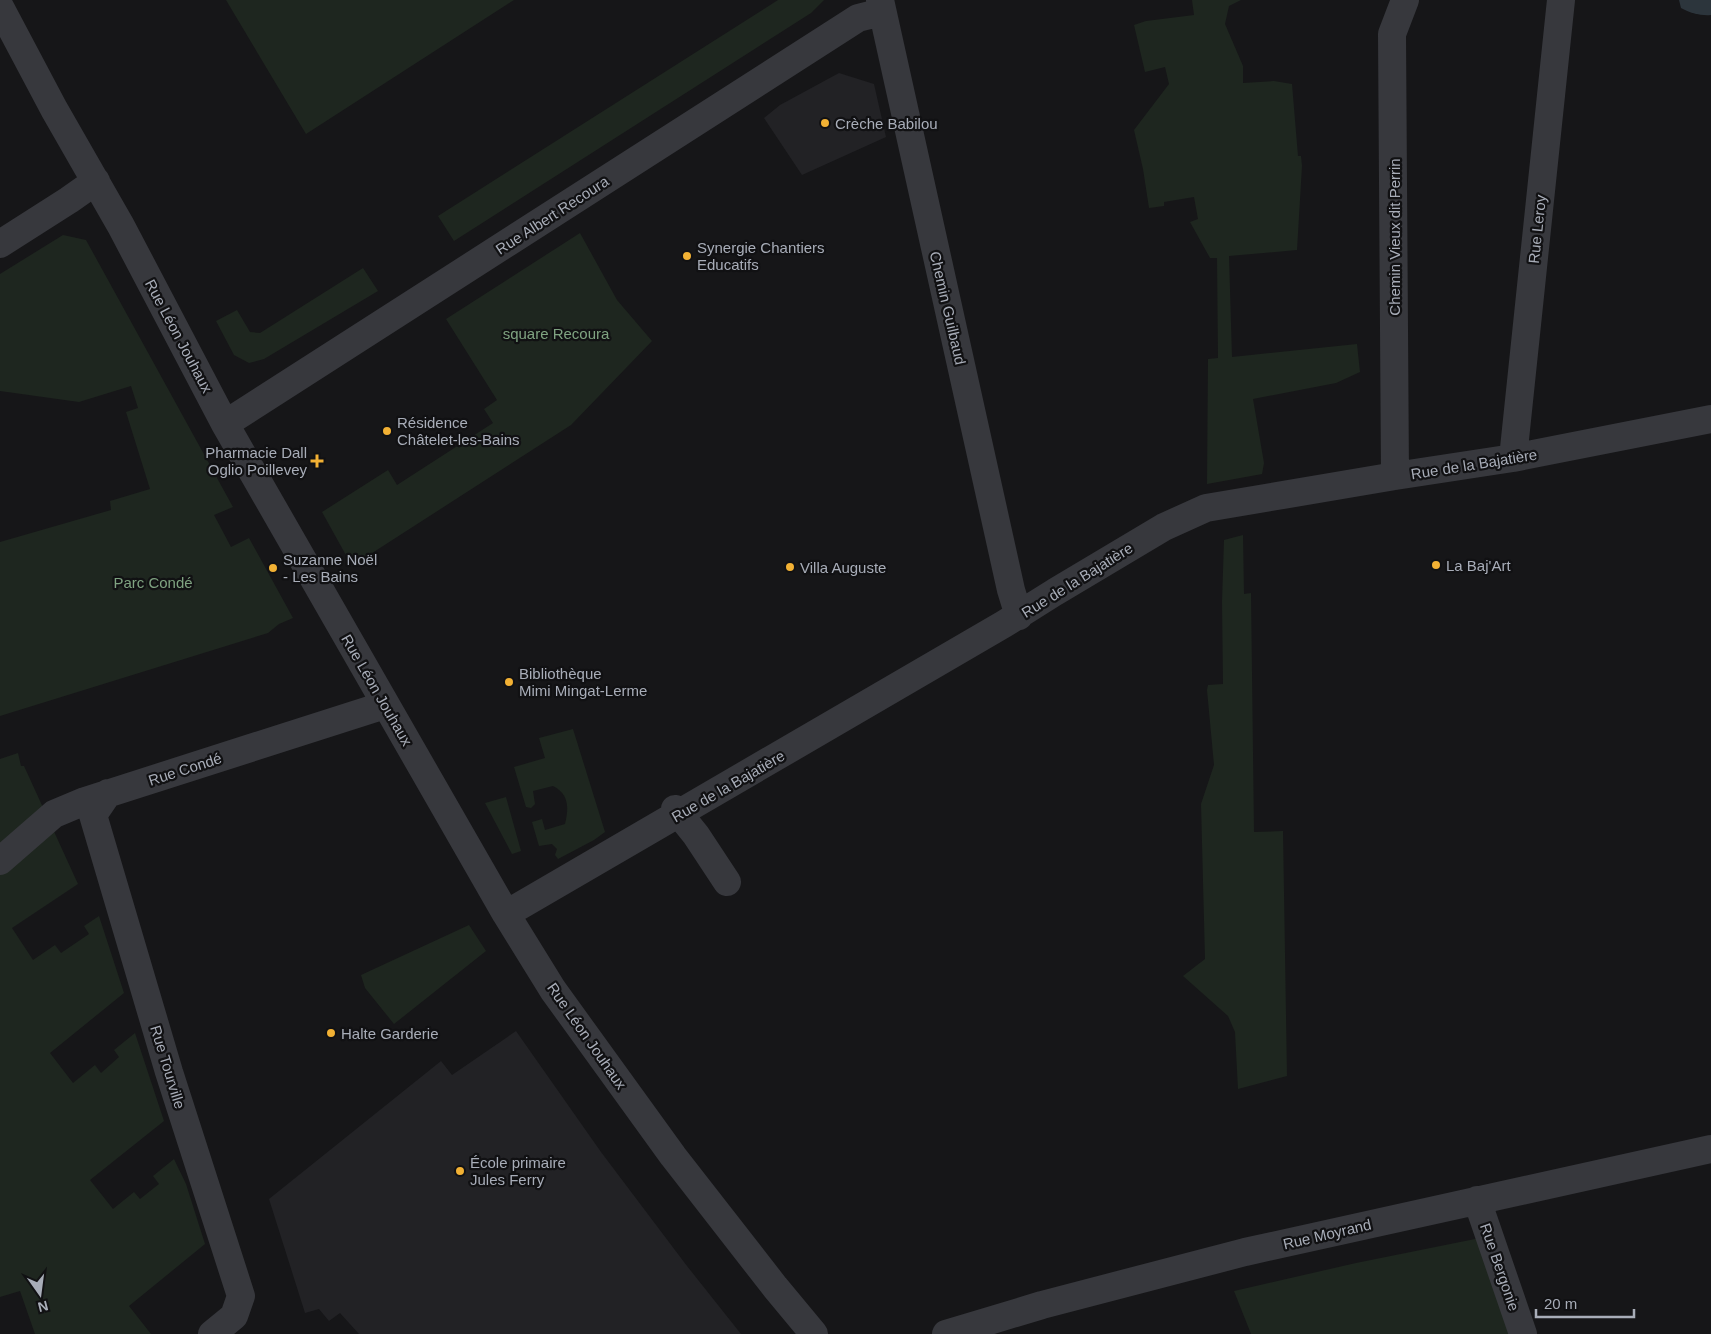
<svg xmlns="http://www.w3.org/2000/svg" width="1711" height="1334" font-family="Arial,sans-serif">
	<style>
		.built { fill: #222225 }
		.green { fill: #1e261f }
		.water { fill: #2c353c }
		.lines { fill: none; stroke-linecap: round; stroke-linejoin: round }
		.minor { stroke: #37383d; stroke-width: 28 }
		.poi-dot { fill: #f2b134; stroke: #111113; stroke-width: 2 }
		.labels { text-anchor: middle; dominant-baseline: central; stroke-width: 4.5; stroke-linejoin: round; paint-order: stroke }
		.poi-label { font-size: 15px; fill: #a8adb8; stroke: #111113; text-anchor: start }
		.street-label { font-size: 15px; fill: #a8adb8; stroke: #111113 }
		.park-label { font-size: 15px; fill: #7fa381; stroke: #111113 }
	</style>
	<rect width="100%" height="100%" fill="#161618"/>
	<!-- built -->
	<path class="built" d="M 839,73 L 874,84 L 886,137 L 802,175 L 764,118 L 780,105 Z
		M 516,1031 L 601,1152 L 687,1266 L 741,1334 L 359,1334 L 340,1313 L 329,1321 L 319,1309 L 305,1313 L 269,1199 L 441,1061 L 452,1075 Z"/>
	<!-- green -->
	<path class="green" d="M 226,0 L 514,0 L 306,134 Z
		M 778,0 L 824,0 L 811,13 L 454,241 L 438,216 Z
		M 1192,0 L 1241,0 L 1229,6 L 1225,24 L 1243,66 L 1243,83 L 1274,81 L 1292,84 L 1298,156 L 1301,156 L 1302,166 L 1297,250 L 1229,256 L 1232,357 L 1357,344 L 1360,372 L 1336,383 L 1253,399 L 1264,463 L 1262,474 L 1207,484 L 1208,359 L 1218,358 L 1217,258 L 1210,258 L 1190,222 L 1198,219 L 1194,197 L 1164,202 L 1164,206 L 1149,208 L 1143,169 L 1134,130 L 1169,84 L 1165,67 L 1145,72 L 1134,25 L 1146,21 L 1194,15 Z
		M 580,233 L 617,300 L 652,341 L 571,425 L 352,566 L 322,512 L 388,470 L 397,485 L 493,423 L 484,409 L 497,400 L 446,319 Z
		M 63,235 L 86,240 L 233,507 L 214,515 L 231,547 L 249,538 L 293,618 L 279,624 L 268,633 L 0,716 L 0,542 L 111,510 L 110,501 L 150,489 L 126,412 L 138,408 L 131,386 L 79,402 L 0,391 L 0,274 Z
		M 363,268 L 378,291 L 264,359 L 249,363 L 234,355 L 216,321 L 237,310 L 250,332 L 260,333 Z
		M 1243,535 L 1244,594 L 1251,593 L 1254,832 L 1283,831 L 1287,1076 L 1238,1089 L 1235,1032 L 1228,1016 L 1183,976 L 1205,959 L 1201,804 L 1214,765 L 1207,690 L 1208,685 L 1223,684 L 1222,602 L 1224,540 Z
		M 573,729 L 605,832 L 594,840 L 558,859 L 555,855 L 557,849 L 552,844 L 539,846 L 532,822 L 542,819 L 545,830 L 565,824 C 569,808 569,794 553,786 L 533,791 L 535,804 L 531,808 L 526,807 L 514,767 L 545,758 L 539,738 Z
		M 18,753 L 21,766 L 24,766 L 78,884 L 12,928 L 33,960 L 55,945 L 61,953 L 89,934 L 84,926 L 99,916 L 124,993 L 50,1053 L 73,1083 L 95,1065 L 101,1073 L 119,1057 L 114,1050 L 135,1033 L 164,1121 L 90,1180 L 113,1209 L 134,1192 L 140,1199 L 159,1184 L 153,1176 L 174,1159 L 186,1184 L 205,1244 L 129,1306 L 151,1334 L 35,1334 L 20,1291 L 0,1297 L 0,759 Z
		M 506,797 L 521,851 L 512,854 L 485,803 Z
		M 469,925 L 486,951 L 394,1024 L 365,988 L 361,975 Z
		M 1480,1238 L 1509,1334 L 1251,1334 L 1234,1291 L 1356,1263 Z"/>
	<!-- water -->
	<path class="water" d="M 1679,0 L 1711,0 L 1711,15 C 1701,16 1690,13 1681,8 Z"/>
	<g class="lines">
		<!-- minor -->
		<path class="minor" d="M 880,0 L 1011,590 L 1019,616
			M 0,7 L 54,109 L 121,226 L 225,424 L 506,914 L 553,990 L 673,1156 L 775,1287 L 814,1334
			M 0,244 L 69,200 L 96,181
			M 225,424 L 858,18 L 882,12
			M 1513,458 L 1561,0
			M 1395,476 L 1392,34 L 1405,0
			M 108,793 L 93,815 L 169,1072 L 241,1296 L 234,1316 L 212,1334
			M 675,809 L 696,835 L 727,882
			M 0,861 L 54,814 L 85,801 L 385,705
			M 506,914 L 1004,624 L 1055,592 L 1164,527 L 1206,508 L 1395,476 L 1513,458 L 1711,419
			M 1477,1200 L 1523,1334
			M 946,1334 L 1042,1305 L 1245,1252 L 1711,1149"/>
	</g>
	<!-- markers -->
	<g class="poi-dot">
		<circle cx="825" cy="123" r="5"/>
		<circle cx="687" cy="256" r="5"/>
		<circle cx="387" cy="431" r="5"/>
		<path d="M314.5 453.5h5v5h5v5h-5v5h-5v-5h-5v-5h5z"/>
		<circle cx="1436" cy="565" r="5"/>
		<circle cx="790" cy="567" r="5"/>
		<circle cx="273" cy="568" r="5"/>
		<circle cx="509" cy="682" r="5"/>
		<circle cx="331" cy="1033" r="5"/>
		<circle cx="460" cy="1171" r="5"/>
	</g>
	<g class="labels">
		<!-- poi labels -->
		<g class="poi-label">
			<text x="835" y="123">Crèche Babilou</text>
			<text x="697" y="247">Synergie Chantiers<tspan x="697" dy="17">Educatifs</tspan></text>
			<text x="397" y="422">Résidence<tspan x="397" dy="17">Châtelet-les-Bains</tspan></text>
			<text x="307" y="452" text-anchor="end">Pharmacie Dall<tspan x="307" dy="17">Oglio Poillevey</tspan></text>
			<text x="283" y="559">Suzanne Noël<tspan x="283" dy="17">- Les Bains</tspan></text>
			<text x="1446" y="565">La Baj'Art</text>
			<text x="800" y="567">Villa Auguste</text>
			<text x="519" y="673">Bibliothèque<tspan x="519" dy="17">Mimi Mingat-Lerme</tspan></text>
			<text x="341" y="1033">Halte Garderie</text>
			<text x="470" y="1162">École primaire<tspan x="470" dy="17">Jules Ferry</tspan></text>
		</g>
		<!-- street labels -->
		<g class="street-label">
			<text transform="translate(552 215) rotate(-33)">Rue Albert Recoura</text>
			<text transform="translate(1537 229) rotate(-84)">Rue Leroy</text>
			<text transform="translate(1394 237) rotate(-90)">Chemin Vieux dit Perrin</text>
			<text transform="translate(948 308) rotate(77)">Chemin Guilbaud</text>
			<text transform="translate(179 336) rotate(62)">Rue Léon Jouhaux</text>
			<text transform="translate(1474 464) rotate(-9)">Rue de la Bajatière</text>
			<text transform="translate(1077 580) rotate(-32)">Rue de la Bajatière</text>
			<text transform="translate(377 690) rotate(60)">Rue Léon Jouhaux</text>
			<text transform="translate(185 769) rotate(-18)">Rue Condé</text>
			<text transform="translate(728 786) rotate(-30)">Rue de la Bajatière</text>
			<text transform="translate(587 1036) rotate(55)">Rue Léon Jouhaux</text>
			<text transform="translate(168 1067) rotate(73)">Rue Tourville</text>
			<text transform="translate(1327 1234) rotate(-13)">Rue Moyrand</text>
			<text transform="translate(1500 1267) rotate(71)">Rue Bergonie</text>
		</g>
		<!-- park labels -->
		<g class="park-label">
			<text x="556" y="333">square Recoura</text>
			<text x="153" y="582">Parc Condé</text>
		</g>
	</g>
	<!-- north arrow -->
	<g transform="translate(40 1294) rotate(166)" stroke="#111113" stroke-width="4" paint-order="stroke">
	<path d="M0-4L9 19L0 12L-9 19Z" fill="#a8adb8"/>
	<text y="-8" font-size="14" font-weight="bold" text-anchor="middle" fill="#a8adb8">N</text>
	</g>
	<!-- scale -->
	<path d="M1536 1309v8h98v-8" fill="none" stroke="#a8adb8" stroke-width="2.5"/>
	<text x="1544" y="1309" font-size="15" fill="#a8adb8" stroke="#111113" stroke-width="4" paint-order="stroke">20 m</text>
</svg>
